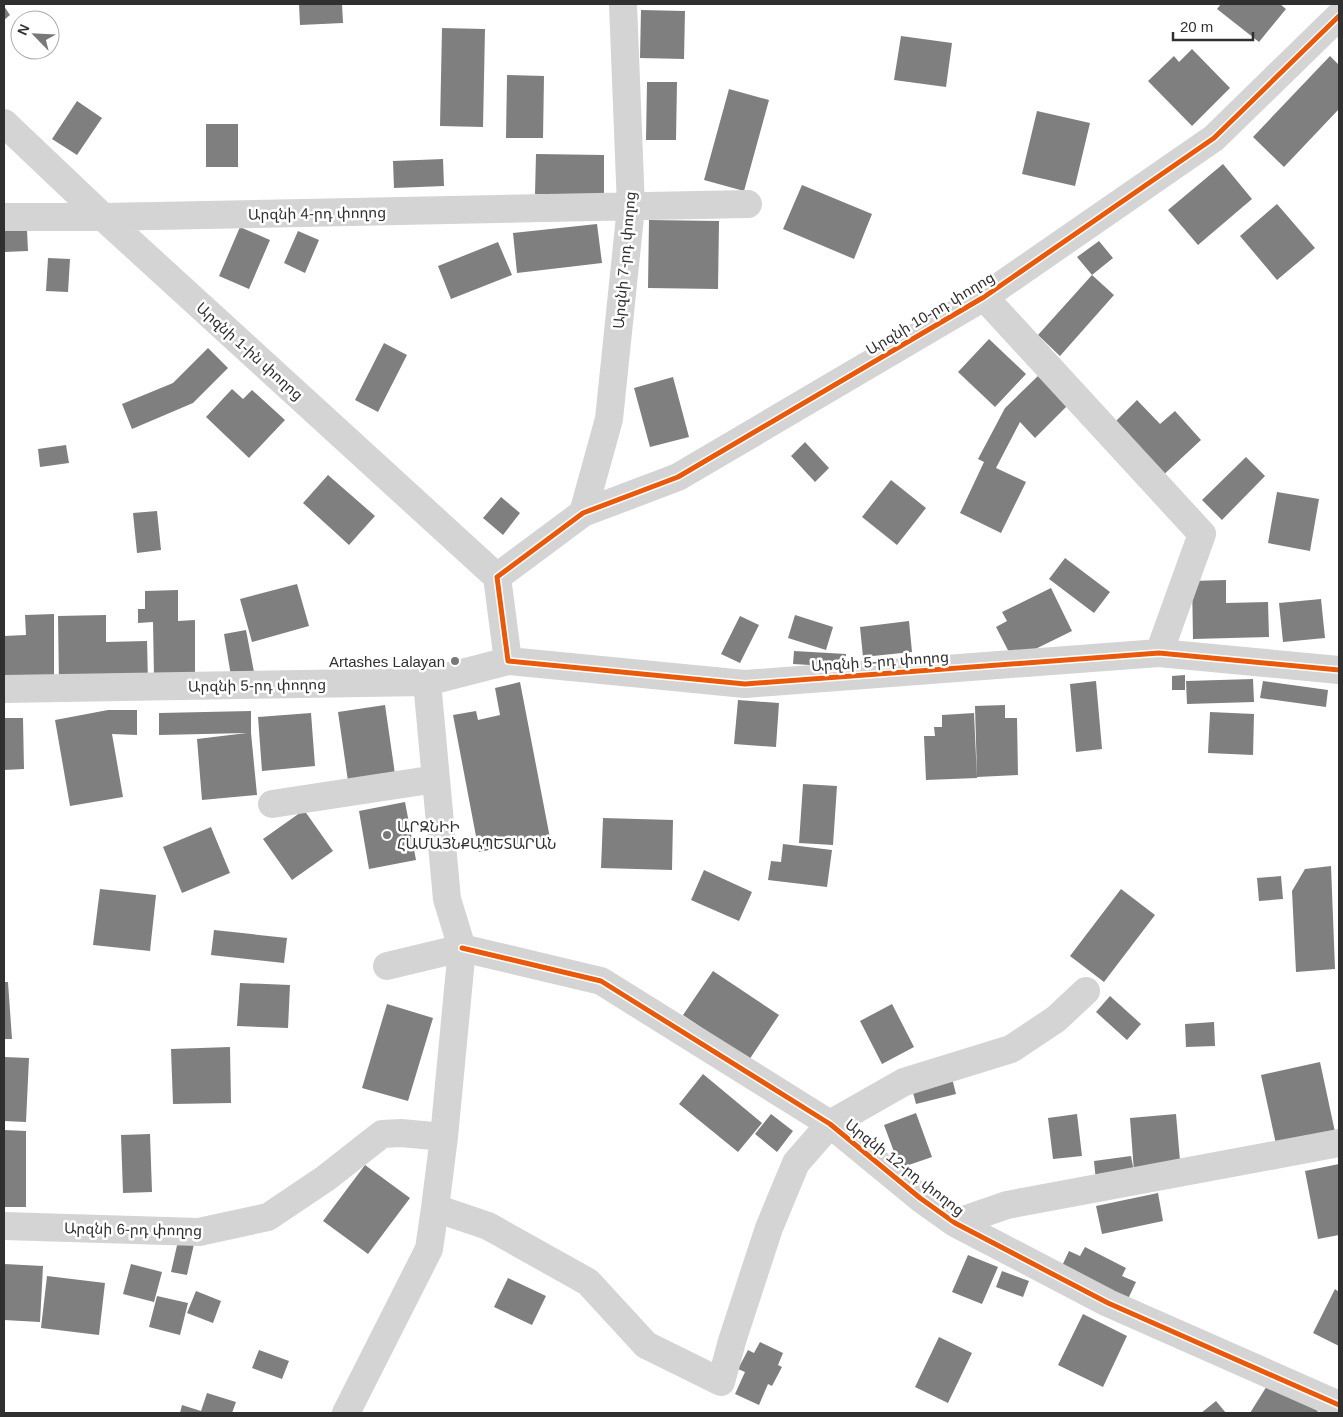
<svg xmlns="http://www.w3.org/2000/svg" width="1343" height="1417" font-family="Helvetica,'Noto Sans Armenian',sans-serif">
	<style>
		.building { fill: #7f7f7f }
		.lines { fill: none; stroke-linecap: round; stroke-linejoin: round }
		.minor { stroke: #d4d4d4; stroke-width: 28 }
		.cycleway-casing { stroke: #fff; stroke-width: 8 }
		.cycleway { stroke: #e8590c; stroke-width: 5 }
		.poi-dot { fill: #787878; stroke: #fff; stroke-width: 2 }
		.labels { text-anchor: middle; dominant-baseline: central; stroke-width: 5; stroke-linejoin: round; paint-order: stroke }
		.street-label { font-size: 15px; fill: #303030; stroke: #fff }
		.poi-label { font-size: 15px; fill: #303030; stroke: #fff; text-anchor: end }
	</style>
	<rect width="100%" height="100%" fill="#fff"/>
	<!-- building -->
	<path class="building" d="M 299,4 L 342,4 L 343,23 L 300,25 Z
		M 1221,4 L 1280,4 L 1286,9 L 1259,42 L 1217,9 Z
		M 4,6 L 10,15 L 4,20 Z
		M 641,10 L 685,11 L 684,59 L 640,58 Z
		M 442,28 L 485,29 L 483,127 L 440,126 Z
		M 901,36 L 952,43 L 946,87 L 894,80 Z
		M 1192,49 L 1230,88 L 1192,126 L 1148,81 L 1174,56 L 1179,62 Z
		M 1330,56 L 1339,65 L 1339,109 L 1284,167 L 1253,137 Z
		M 507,75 L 544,76 L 543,138 L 506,138 Z
		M 647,82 L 677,82 L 676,140 L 646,140 Z
		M 729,89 L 769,100 L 744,191 L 704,180 Z
		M 77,101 L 102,118 L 77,155 L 52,139 Z
		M 1037,111 L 1090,123 L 1075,186 L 1022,174 Z
		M 206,124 L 238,124 L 238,167 L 206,167 Z
		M 536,154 L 604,155 L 604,195 L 535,194 Z
		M 443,159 L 444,186 L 394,188 L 393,161 Z
		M 1223,164 L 1252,199 L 1198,245 L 1168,210 Z
		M 802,185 L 872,214 L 854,259 L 783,229 Z
		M 1277,204 L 1315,248 L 1277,280 L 1240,236 Z
		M 649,220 L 719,221 L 718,289 L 648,288 Z
		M 597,224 L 602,263 L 517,273 L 513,233 Z
		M 240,227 L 270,240 L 249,289 L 219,276 Z
		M 4,230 L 27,230 L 28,251 L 4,252 Z
		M 298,231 L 319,240 L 305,273 L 284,263 Z
		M 1099,241 L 1113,258 L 1092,275 L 1077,257 Z
		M 498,242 L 512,275 L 451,299 L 438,266 Z
		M 48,258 L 70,259 L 68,292 L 46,291 Z
		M 1092,275 L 1114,295 L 1060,356 L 1038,335 Z
		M 989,339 L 1026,374 L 995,407 L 958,372 Z
		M 384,343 L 407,355 L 378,412 L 355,400 Z
		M 208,348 L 228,368 L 193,403 L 132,429 L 122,404 L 173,383 Z
		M 1038,376 L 1067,406 L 1035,438 L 1020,422 L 996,468 L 1026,482 L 1001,533 L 960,513 L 984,462 L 978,459 L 1005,408 Z
		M 673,377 L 689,437 L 650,447 L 634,388 Z
		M 232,389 L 243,399 L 252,390 L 285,420 L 249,458 L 206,417 Z
		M 1137,400 L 1160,424 L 1175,411 L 1201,440 L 1159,479 L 1109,428 Z
		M 805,442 L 829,468 L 815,482 L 791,456 Z
		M 66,445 L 69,463 L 40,467 L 38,449 Z
		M 1246,457 L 1265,476 L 1222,520 L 1202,500 Z
		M 328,475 L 375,516 L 349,545 L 303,503 Z
		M 891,480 L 926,508 L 897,545 L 862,517 Z
		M 1277,492 L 1319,499 L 1310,551 L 1268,543 Z
		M 501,497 L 520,513 L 503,535 L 483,518 Z
		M 157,511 L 161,550 L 137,553 L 133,513 Z
		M 1065,558 L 1110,592 L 1094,613 L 1049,579 Z
		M 1226,580 L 1226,603 L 1268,602 L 1269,637 L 1193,639 L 1192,581 Z
		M 297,584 L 309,626 L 252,642 L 240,599 Z
		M 1051,588 L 1072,631 L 1013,660 L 996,627 L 1007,621 L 1002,612 Z
		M 178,590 L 178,621 L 195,620 L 195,675 L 154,676 L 153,622 L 138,623 L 138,609 L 145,609 L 145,591 Z
		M 1321,599 L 1325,638 L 1283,642 L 1279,603 Z
		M 54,614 L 54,677 L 4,678 L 4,636 L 26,635 L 25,615 Z
		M 106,615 L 106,642 L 147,641 L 148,682 L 59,684 L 58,616 Z
		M 795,615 L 833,627 L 826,650 L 788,638 Z
		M 740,616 L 759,625 L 740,663 L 721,654 Z
		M 909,621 L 912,652 L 863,657 L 860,627 Z
		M 246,630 L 254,672 L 231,676 L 224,634 Z
		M 794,651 L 846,654 L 845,667 L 793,664 Z
		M 1185,675 L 1185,690 L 1172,690 L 1172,676 Z
		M 1253,679 L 1254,702 L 1187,704 L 1186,681 Z
		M 1096,681 L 1102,749 L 1076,752 L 1070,684 Z
		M 1263,681 L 1328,690 L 1326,707 L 1260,698 Z
		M 520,682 L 550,838 L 479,852 L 453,715 L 476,711 L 478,720 L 500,715 L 495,688 Z
		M 738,700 L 779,703 L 776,747 L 734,744 Z
		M 385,705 L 395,774 L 348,781 L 338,712 Z
		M 1005,705 L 1005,718 L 1017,718 L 1018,775 L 977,777 L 975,706 Z
		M 108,710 L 137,710 L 137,735 L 112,734 L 123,797 L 70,806 L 55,720 Z
		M 251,711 L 251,733 L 257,795 L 202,800 L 197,739 L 247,733 L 159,735 L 159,713 Z
		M 1210,712 L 1254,714 L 1253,755 L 1208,753 Z
		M 311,713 L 315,766 L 262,771 L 258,717 Z
		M 974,713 L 977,778 L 926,780 L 924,736 L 935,736 L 934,727 L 942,727 L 942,715 Z
		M 4,718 L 23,718 L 24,769 L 4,770 Z
		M 803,784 L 837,786 L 833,845 L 799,843 Z
		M 405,802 L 416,860 L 369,869 L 359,811 Z
		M 304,810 L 333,851 L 292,880 L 263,839 Z
		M 603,818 L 673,820 L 672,870 L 601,868 Z
		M 211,827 L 230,873 L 182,893 L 163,847 Z
		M 783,844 L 832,850 L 827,887 L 768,880 L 771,861 L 781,862 Z
		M 1331,866 L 1335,969 L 1296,972 L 1292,891 L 1305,869 Z
		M 704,870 L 752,892 L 739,921 L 691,900 Z
		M 1281,876 L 1283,899 L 1259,901 L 1257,878 Z
		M 100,889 L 156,895 L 150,951 L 93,945 Z
		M 1121,889 L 1155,915 L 1104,982 L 1070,956 Z
		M 214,930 L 287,938 L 284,963 L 211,955 Z
		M 713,971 L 779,1015 L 749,1060 L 683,1015 Z
		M 4,982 L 8,982 L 12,1039 L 4,1039 Z
		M 240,983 L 290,985 L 288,1028 L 237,1026 Z
		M 1110,996 L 1141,1024 L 1127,1040 L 1096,1012 Z
		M 387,1004 L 433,1018 L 408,1101 L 362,1088 Z
		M 892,1004 L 914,1047 L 882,1064 L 860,1021 Z
		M 1214,1022 L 1215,1046 L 1186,1047 L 1185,1024 Z
		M 230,1047 L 231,1103 L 173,1104 L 171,1049 Z
		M 4,1057 L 29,1058 L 26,1122 L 4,1121 Z
		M 1320,1062 L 1335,1132 L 1276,1144 L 1261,1075 Z
		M 703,1074 L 762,1123 L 738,1152 L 679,1104 Z
		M 951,1074 L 956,1094 L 916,1104 L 911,1085 Z
		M 916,1113 L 932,1157 L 900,1168 L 884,1125 Z
		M 771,1114 L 793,1131 L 777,1152 L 755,1134 Z
		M 1077,1114 L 1082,1156 L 1053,1159 L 1048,1118 Z
		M 1176,1114 L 1181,1172 L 1096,1181 L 1094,1161 L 1131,1156 L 1134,1172 L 1130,1118 Z
		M 4,1130 L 26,1131 L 26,1207 L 4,1207 Z
		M 150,1134 L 152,1192 L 123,1193 L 121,1135 Z
		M 1339,1164 L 1339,1235 L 1318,1239 L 1305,1171 Z
		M 365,1165 L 410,1198 L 368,1254 L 323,1221 Z
		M 1158,1193 L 1163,1221 L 1102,1234 L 1096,1206 Z
		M 178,1241 L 194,1244 L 187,1275 L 171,1272 Z
		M 1085,1247 L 1126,1268 L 1122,1276 L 1136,1282 L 1128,1299 L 1061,1268 L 1069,1251 L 1080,1256 Z
		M 968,1255 L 998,1267 L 982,1304 L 952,1292 Z
		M 4,1264 L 43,1266 L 40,1322 L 4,1320 Z
		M 131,1264 L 162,1272 L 154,1302 L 123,1294 Z
		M 1002,1271 L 1029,1281 L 1023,1297 L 996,1287 Z
		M 47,1276 L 105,1283 L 99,1335 L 41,1328 Z
		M 508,1278 L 546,1296 L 532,1325 L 494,1307 Z
		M 1335,1289 L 1339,1292 L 1339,1346 L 1313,1333 Z
		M 196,1291 L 221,1301 L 213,1323 L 187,1313 Z
		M 157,1296 L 188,1303 L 180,1335 L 149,1327 Z
		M 1083,1314 L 1127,1336 L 1103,1387 L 1058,1365 Z
		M 939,1337 L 972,1353 L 948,1403 L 915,1387 Z
		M 760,1342 L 783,1353 L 778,1365 L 782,1367 L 772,1386 L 768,1384 L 759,1405 L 735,1394 L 745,1372 L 738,1369 L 748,1350 L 754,1353 Z
		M 259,1350 L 289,1361 L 282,1379 L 252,1368 Z
		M 1270,1381 L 1318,1411 L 1317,1413 L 1250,1413 Z
		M 207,1393 L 236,1402 L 232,1413 L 180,1413 L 182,1405 L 201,1411 Z
		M 1216,1401 L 1226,1413 L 1201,1413 Z"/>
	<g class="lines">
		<!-- minor -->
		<path class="minor" d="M 4,123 L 103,217 L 497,577
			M 4,217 L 103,217 L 748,204
			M 984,297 L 1202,534 L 1159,653
			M 583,513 L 609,419 L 631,207 L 623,4
			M 497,577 L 583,513 L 678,477 L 984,297 L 1214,138 L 1339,16
			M 497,577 L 508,661 L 745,684 L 1159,653 L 1339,670
			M 4,689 L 427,682 L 508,661
			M 272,804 L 436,779
			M 387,966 L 462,948 L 601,981 L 830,1124 L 920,1198 L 955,1223 L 1108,1303 L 1339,1405
			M 435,1208 L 488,1226 L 588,1282 L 646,1345 L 721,1382 L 732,1341 L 769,1228 L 796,1163 L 830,1124 L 904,1082 L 1011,1049 L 1056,1019 L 1086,991
			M 955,1223 L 1007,1205 L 1339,1143
			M 4,1226 L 199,1232 L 268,1217 L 326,1178 L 382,1134 L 401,1133 L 444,1137
			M 346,1413 L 429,1249 L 435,1208 L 444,1137 L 462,948 L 447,899 L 427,682"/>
		<!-- cycleway casing -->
		<g class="cycleway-casing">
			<path id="cycleway" d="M 1339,16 L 1214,138 L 984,297 L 678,477 L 583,513 L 497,577 L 508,661 L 745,684 L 1159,653 L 1339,670
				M 462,948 L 601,981 L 830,1124 L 920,1198 L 955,1223 L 1108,1303 L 1339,1405"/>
		</g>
		<!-- cycleway -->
		<use href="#cycleway" class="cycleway"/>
	</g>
	<!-- markers -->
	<g class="poi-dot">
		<circle cx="455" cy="661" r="5"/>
		<circle cx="387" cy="835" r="5"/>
	</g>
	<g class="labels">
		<!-- street labels -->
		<g class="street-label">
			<text transform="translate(317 213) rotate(-1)">Արզնի 4-րդ փողոց</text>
			<text transform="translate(624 260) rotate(-85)">Արզնի 7-րդ փողոց</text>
			<text transform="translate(930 313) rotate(-31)">Արզնի 10-րդ փողոց</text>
			<text transform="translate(250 351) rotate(42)">Արզնի 1-ին փողոց</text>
			<text transform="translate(880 661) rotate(-4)">Արզնի 5-րդ փողոց</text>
			<text transform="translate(257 685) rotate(-1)">Արզնի 5-րդ փողոց</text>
			<text transform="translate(905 1167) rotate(38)">Արզնի 12-րդ փողոց</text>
			<text transform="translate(133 1229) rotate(1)">Արզնի 6-րդ փողոց</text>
		</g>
		<!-- poi labels -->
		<g class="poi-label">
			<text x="445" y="661">Artashes Lalayan</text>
			<text x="397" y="826" text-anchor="start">ԱՐԶՆԻԻ<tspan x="397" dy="17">ՀԱՄԱՅՆՔԱՊԵՏԱՐԱՆ</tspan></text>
		</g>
	</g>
	<!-- border -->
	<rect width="1343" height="1417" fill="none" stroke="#303030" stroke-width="10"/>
	<!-- north arrow -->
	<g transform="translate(35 35) rotate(294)"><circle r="24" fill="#ffffff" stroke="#acacac"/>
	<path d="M0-4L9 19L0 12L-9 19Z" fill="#787878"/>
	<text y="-8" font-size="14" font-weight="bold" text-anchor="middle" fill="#303030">N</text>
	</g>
	<!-- scale -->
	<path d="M1173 32v8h80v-8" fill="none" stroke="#303030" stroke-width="2.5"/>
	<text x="1180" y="32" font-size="15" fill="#303030" stroke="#ffffff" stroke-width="4" paint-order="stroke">20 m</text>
</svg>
